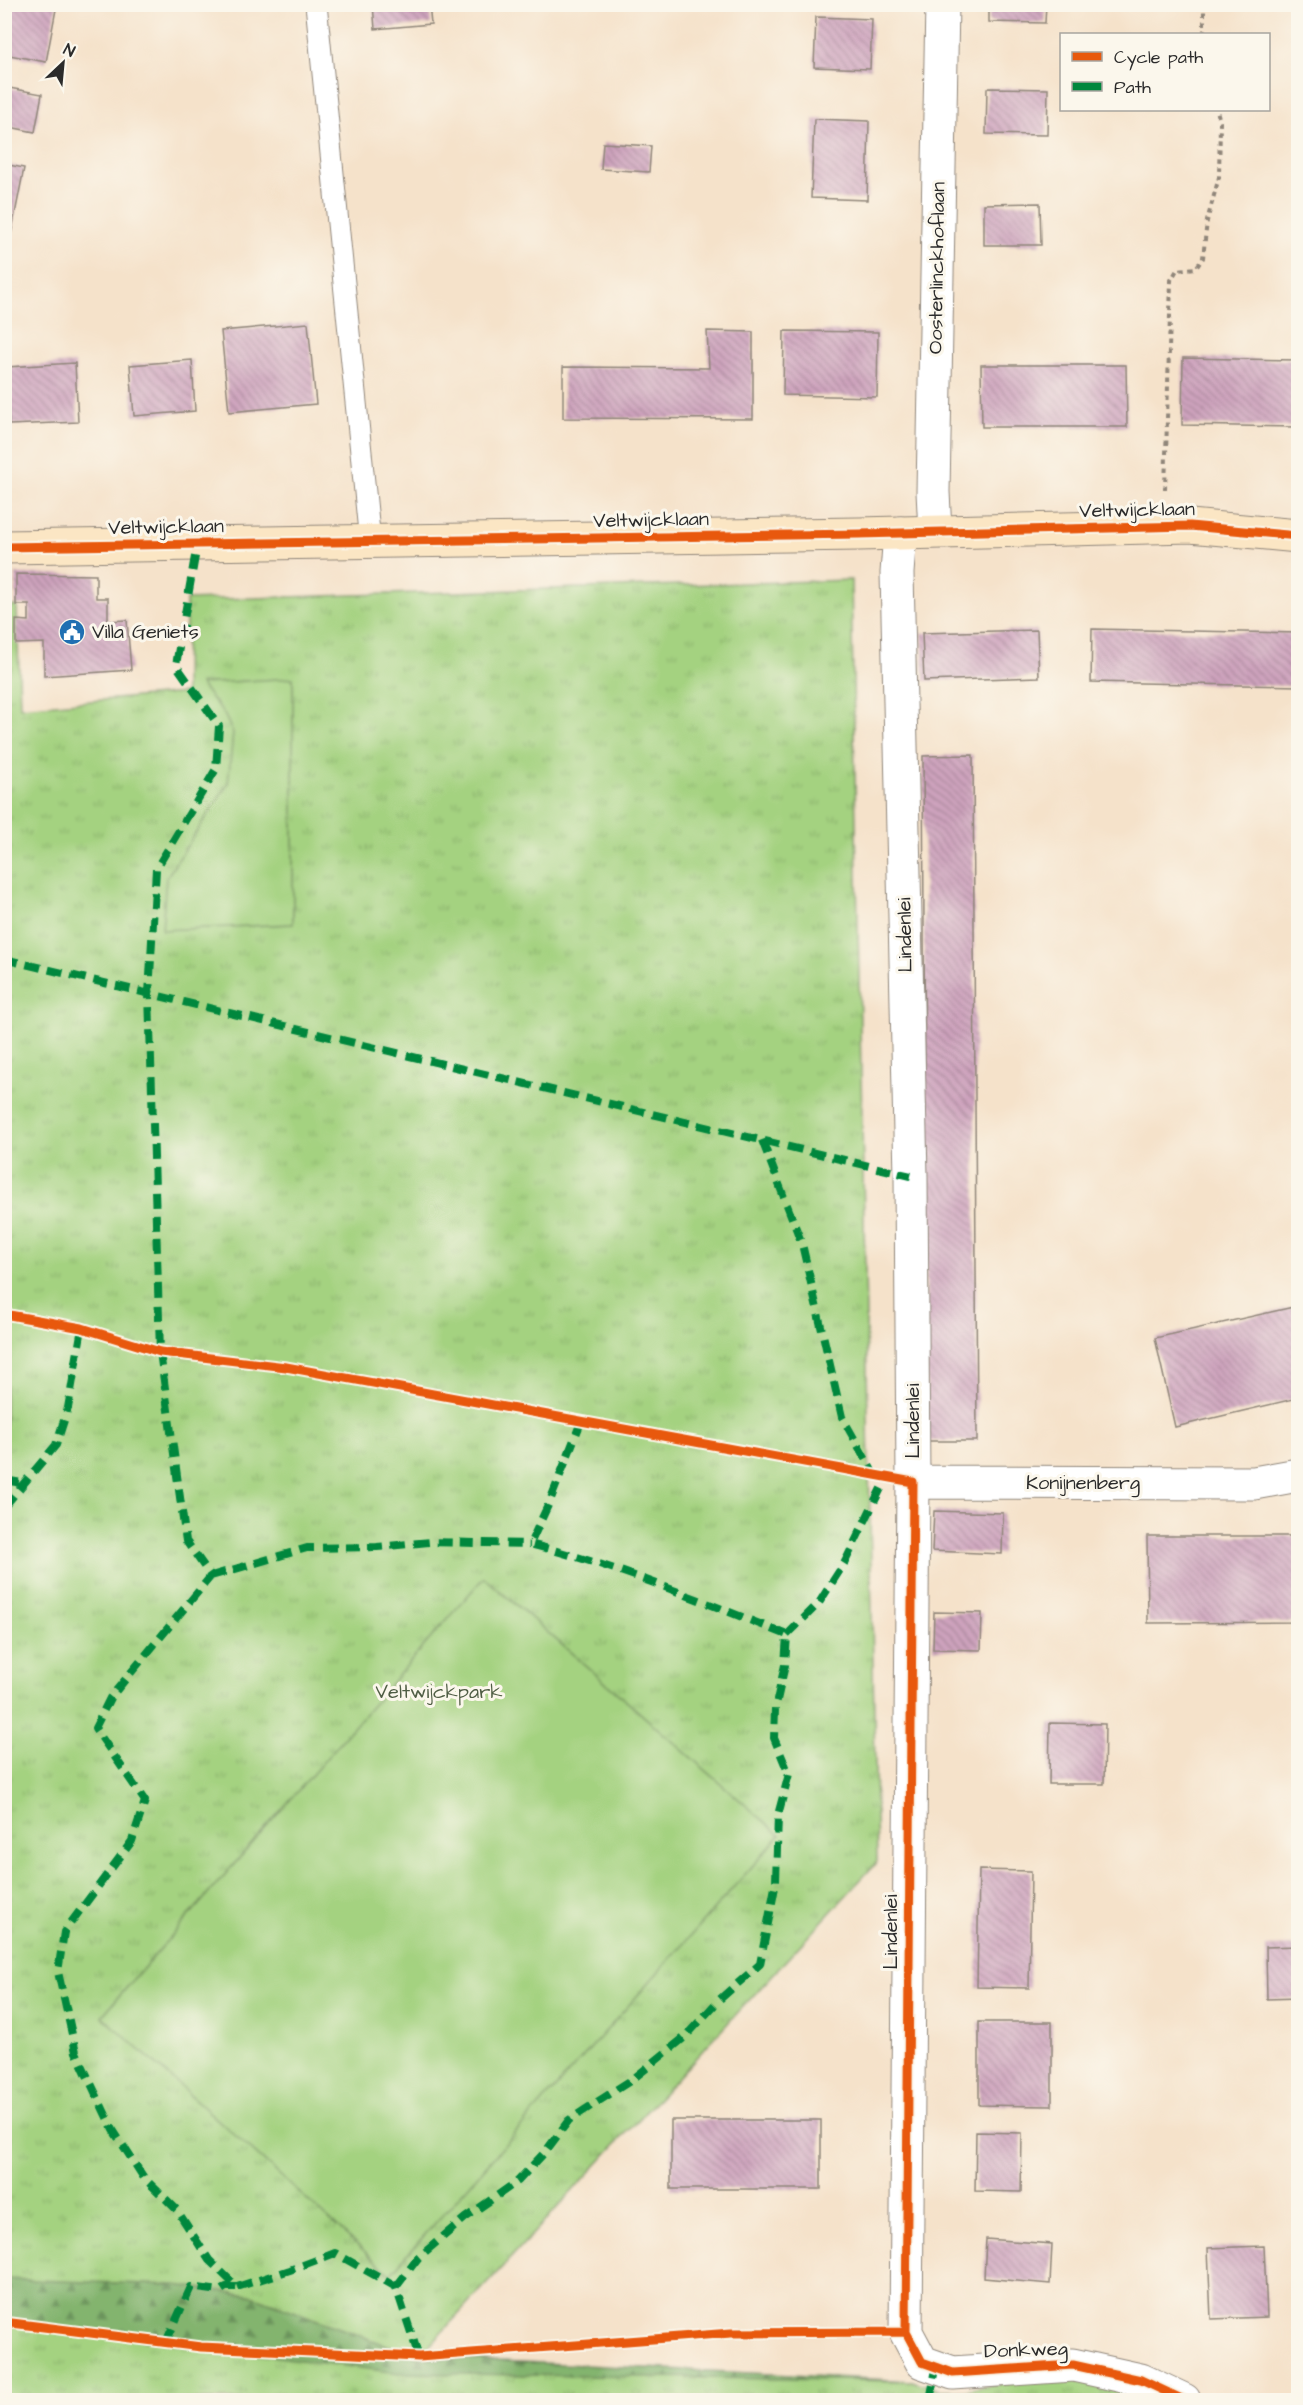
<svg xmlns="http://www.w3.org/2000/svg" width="1303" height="2405" font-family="'Architects Daughter',sans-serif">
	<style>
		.forest { fill: url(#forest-firs); stroke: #57704c; stroke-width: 1.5 }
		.park { fill: url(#park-tufts); stroke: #687e56; stroke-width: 1.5 }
		.pitch { fill: #a4d280; stroke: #687e56; stroke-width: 1.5 }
		.building { fill: url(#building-back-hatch) }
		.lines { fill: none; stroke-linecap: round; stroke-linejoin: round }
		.lane-casing { stroke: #90867a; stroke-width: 23 }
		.street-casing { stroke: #90867a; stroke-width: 35 }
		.secondary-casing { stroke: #90867a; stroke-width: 35 }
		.path { stroke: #90867a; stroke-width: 4; stroke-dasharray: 4.5 4.5; stroke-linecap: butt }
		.lane { stroke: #fff; stroke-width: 21 }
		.street { stroke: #fff; stroke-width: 33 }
		.secondary { stroke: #fbe6c4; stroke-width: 33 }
		.quiet { stroke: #00873e; stroke-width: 8; stroke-dasharray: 15 8; stroke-linecap: butt }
		.cycleway-casing { stroke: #fbf7ec; stroke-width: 13 }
		.cycleway { stroke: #e8590c; stroke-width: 9 }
		.labels { text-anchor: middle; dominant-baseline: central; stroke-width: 6; stroke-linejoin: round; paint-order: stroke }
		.street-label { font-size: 20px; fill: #2b2b2b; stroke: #fbf7ec }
		.poi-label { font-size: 20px; fill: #2b2b2b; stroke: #fbf7ec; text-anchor: start }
		.park-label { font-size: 20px; fill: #4f5d44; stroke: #fbf7ec }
	</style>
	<defs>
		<pattern id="forest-firs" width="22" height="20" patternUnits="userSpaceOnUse" patternTransform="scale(1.5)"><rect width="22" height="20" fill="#83b46e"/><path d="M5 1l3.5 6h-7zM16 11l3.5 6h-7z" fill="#6b935b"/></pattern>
		<pattern id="park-tufts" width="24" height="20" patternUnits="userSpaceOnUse" patternTransform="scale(1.5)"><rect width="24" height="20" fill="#a4d280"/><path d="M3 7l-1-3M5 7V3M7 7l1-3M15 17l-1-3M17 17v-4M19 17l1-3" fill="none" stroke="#8db46f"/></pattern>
		<pattern id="building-back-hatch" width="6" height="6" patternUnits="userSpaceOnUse" patternTransform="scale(1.5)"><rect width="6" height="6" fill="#cea3bd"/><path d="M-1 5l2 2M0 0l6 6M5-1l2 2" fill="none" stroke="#a7859a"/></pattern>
	</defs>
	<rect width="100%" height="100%" fill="#fbf7ec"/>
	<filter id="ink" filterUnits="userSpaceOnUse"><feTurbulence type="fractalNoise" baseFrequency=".0167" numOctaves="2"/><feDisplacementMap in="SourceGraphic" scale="12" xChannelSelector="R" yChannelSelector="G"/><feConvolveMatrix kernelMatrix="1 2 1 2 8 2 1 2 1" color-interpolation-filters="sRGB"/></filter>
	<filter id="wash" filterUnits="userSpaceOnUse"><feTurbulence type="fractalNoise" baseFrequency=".008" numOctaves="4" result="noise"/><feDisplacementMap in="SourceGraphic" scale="24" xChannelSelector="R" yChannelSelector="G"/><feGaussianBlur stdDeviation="1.35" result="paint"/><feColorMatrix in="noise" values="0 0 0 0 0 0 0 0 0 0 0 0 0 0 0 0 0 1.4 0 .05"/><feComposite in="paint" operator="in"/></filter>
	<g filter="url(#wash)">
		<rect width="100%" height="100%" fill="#f5e2ca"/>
		<!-- forest -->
		<path class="forest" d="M 5,2279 L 176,2285 L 250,2295 L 419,2357 L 912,2381 L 940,2390 L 1133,2390 L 5,2400 Z"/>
		<!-- park -->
		<path class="park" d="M 851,580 L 877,1862 L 419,2357 L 250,2295 L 176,2285 L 5,2279 L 5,606 L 17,606 L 20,707 L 185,693 L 186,600 Z
			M 4,2321 L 399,2373 L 912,2381 L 940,2390 L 964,2390 L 1045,2377 L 1091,2378 L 1156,2400 L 5,2400 Z"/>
		<!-- pitch -->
		<path class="pitch" d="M 293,678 L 293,924 L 162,930 L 166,878 L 228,784 L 233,733 L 224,714 L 200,684 Z
			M 484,1577 L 780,1835 L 390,2274 L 102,2016 Z"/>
		<g id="blocks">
			<!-- building -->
			<path class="building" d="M 4,4 L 57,4 L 46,62 L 4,54 Z
				M 373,4 L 429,4 L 431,24 L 375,29 Z
				M 989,4 L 1046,4 L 1045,23 L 989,22 Z
				M 816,17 L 872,19 L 870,69 L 814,67 Z
				M 4,87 L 42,94 L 35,132 L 4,126 Z
				M 987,88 L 1048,89 L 1047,135 L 986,134 Z
				M 814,119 L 869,121 L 867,200 L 811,198 Z
				M 603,143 L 651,146 L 649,172 L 601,169 Z
				M 4,164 L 24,168 L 7,255 L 4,255 Z
				M 1040,203 L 1041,245 L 984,245 L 984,204 Z
				M 308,323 L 316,404 L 229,412 L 221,331 Z
				M 707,331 L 753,332 L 753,419 L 563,418 L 563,367 L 709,368 Z
				M 784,331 L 878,332 L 877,397 L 783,395 Z
				M 1183,358 L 1298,360 L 1298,427 L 1182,425 Z
				M 192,360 L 195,411 L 134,416 L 130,365 Z
				M 75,363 L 78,422 L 9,425 L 6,367 Z
				M 981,365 L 1126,365 L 1127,427 L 982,427 Z
				M 16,574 L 96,575 L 96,598 L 108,598 L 108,621 L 127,620 L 131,670 L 44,676 L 44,643 L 16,644 L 16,620 L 29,621 L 29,605 L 16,605 Z
				M 1092,629 L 1298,633 L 1298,686 L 1091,682 Z
				M 1037,630 L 1039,677 L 924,681 L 922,633 Z
				M 973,755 L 977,1441 L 927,1441 L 923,756 Z
				M 1298,1306 L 1298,1398 L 1175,1427 L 1155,1338 Z
				M 934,1511 L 1003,1513 L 1002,1554 L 932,1551 Z
				M 1147,1536 L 1298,1536 L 1298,1622 L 1148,1623 Z
				M 934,1612 L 982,1613 L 981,1650 L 933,1649 Z
				M 1050,1723 L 1105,1724 L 1104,1784 L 1049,1784 Z
				M 979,1870 L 1031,1871 L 1029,1988 L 977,1987 Z
				M 1298,1946 L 1298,1998 L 1267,1999 L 1266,1947 Z
				M 979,2022 L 1052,2022 L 1052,2106 L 979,2105 Z
				M 671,2120 L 821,2120 L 821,2189 L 671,2189 Z
				M 976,2132 L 1022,2133 L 1021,2192 L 975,2191 Z
				M 986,2239 L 1052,2244 L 1050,2284 L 984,2278 Z
				M 1264,2246 L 1267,2317 L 1211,2319 L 1208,2248 Z"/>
		</g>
	</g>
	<g filter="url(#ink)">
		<use href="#blocks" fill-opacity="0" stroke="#90867a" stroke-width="1.5"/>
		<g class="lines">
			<!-- lane casing -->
			<g class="lane-casing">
				<path id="lane" d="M 316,4 L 370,542"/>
			</g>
			<!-- street casing -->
			<g class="street-casing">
				<path id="street" d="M 935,531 L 933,492 L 942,4
					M 900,533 L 897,573 L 911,1176 L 913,1482 L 906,2332 L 922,2362 L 953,2373 L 1073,2365 L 1141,2380 L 1184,2400
					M 913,1482 L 1254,1483 L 1298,1475"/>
			</g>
			<!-- secondary casing -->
			<g class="secondary-casing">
				<path id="secondary" d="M 4,547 L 859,534 L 1190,526 L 1298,536"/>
			</g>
			<!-- path -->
			<path class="path" d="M 1204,34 L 1204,4
				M 1165,490 L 1171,280 L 1177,270 L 1196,268 L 1203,258 L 1207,221 L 1219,177 L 1220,122 L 1217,110"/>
			<!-- lane -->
			<use href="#lane" class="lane"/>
			<!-- street -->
			<use href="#street" class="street"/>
			<!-- secondary -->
			<use href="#secondary" class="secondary"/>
			<!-- quiet -->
			<path class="quiet" d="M 4,959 L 911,1176
				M 762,1140 L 802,1244 L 842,1417 L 875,1476
				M 4,1480 L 22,1483
				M 4,1507 L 56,1445 L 68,1408 L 82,1328
				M 211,1576 L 307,1548 L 377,1547 L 430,1542 L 530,1544
				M 787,1635 L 819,1603 L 845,1562 L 886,1478
				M 237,2287 L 290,2270 L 335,2253 L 396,2287 L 419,2357
				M 396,2287 L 418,2258 L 465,2218 L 518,2181 L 546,2151 L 569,2120 L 633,2079 L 685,2037 L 720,1999 L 760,1964 L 776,1882 L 778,1815 L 789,1774 L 774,1738 L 775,1709 L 785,1665 L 787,1635 C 702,1601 618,1566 530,1544 L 550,1501 L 581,1422
				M 166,2342 L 191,2287 L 220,2291 L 226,2287 L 237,2287 L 209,2260 L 177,2210 L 144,2178 L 113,2130 L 76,2052 L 58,1972 L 64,1932 L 132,1841 L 145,1801 L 95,1728 L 110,1698 L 211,1576 L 186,1541 L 160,1352 L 149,994 L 156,869 L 216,769 L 219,726 L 176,665 L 197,545
				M 930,2400 L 936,2369"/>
			<!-- cycleway casing -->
			<g class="cycleway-casing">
				<path id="cycleway" d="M 4,547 L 859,534 L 1190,526 L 1298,536
					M 4,1314 L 82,1328 L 160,1352 L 286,1367 L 913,1482 L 906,2332 L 922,2362 L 953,2373 L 1073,2365 L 1141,2380 L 1184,2400
					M 4,2322 L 201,2347 L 419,2357 L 731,2333 L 906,2332"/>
			</g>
			<!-- cycleway -->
			<use href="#cycleway" class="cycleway"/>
		</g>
	</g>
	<!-- icons -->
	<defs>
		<g id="civic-disc" transform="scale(1.35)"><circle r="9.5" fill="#1f6fb2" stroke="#fbf7ec"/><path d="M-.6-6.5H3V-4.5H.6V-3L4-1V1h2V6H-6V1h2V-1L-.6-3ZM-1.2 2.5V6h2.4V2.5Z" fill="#fff"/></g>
	</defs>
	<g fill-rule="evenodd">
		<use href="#civic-disc" x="72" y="632"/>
	</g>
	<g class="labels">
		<!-- street labels -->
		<g class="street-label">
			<text transform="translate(937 268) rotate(-89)">Oosterlinckhoflaan</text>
			<text transform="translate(1137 510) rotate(-1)">Veltwijcklaan</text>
			<text transform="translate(651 520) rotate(-1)">Veltwijcklaan</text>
			<text transform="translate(166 527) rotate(-1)">Veltwijcklaan</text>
			<text transform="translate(905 935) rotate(-91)">Lindenlei</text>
			<text transform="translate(913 1421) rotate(-90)">Lindenlei</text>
			<text x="1083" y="1483">Konijnenberg</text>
			<text transform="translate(891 1932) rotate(-90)">Lindenlei</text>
			<text transform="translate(1026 2350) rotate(-2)">Donkweg</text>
		</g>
		<!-- poi labels -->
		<g class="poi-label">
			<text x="92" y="632">Villa Geniets</text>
		</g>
		<!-- park labels -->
		<g class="park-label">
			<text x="439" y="1692">Veltwijckpark</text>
		</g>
	</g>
	<!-- margin -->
	<rect width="1303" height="2405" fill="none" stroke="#fbf7ec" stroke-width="24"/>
	<!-- legend -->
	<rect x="1060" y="33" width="210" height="78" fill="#fbf7ec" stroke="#a8a59f" stroke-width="1.5"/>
	<rect x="1072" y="52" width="30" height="9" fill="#e8590c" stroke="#a8a59f" stroke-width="1.5"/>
	<text x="1114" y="63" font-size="18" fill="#2b2b2b">Cycle path</text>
	<rect x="1072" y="82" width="30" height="9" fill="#00873e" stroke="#a8a59f" stroke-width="1.5"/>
	<text x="1114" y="93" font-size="18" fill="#2b2b2b">Path</text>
	<!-- north arrow -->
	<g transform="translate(63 63) rotate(26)" stroke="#fbf7ec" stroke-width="4.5" paint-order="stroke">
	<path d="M0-4.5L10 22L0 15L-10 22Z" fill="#2b2b2b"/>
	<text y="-9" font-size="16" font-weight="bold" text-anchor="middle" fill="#2b2b2b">N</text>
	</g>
</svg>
